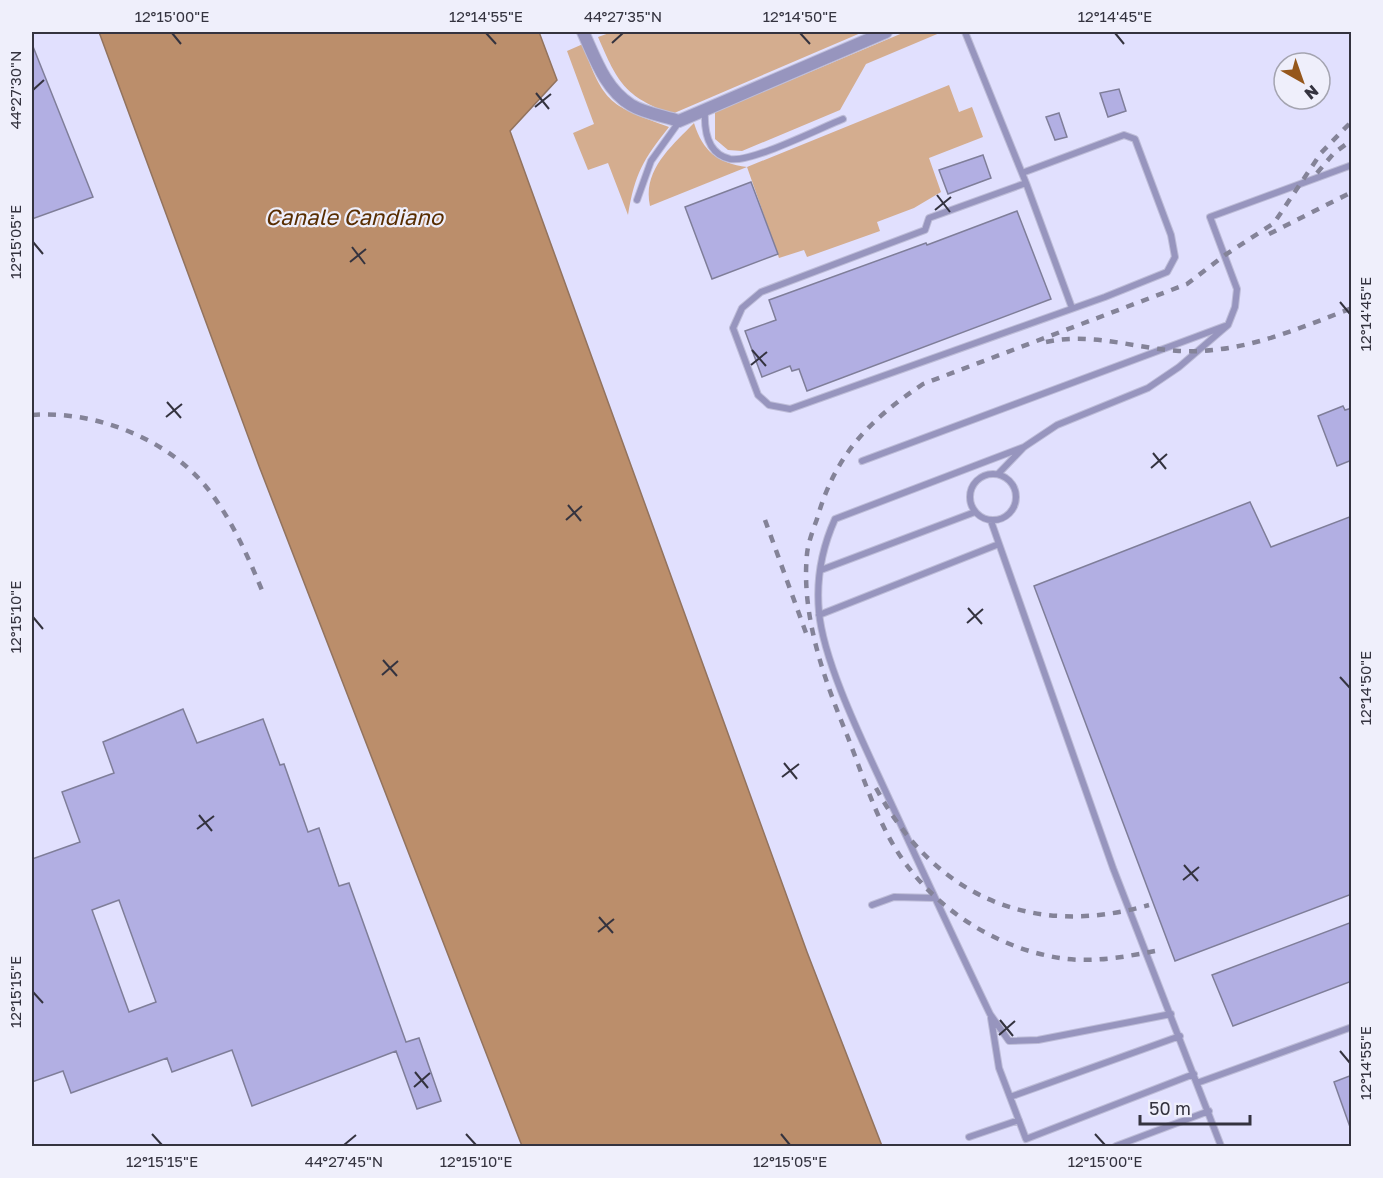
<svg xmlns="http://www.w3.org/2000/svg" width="1383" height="1178" font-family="'Golos Text',sans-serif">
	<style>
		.green { fill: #d4ad8f }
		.water { fill: #bb8e6b; stroke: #92735e; stroke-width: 1.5 }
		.building { fill: #b2afe3; stroke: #7f7e99; stroke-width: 1.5; fill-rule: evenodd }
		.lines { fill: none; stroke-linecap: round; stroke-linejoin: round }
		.lane-casing { stroke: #bebdd8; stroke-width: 8 }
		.street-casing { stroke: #bebdd8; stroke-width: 14 }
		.lane { stroke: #9795be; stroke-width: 6 }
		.street { stroke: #9795be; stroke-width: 12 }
		.rail { stroke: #848398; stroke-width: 4.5; stroke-dasharray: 8 8; stroke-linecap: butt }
		.ticks { fill: none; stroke: #34333f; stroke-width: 2 }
		.labels { text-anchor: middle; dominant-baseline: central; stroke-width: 4.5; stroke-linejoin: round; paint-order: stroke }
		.water-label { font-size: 22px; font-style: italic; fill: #582d00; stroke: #efeffb }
		.neatline { fill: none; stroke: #34333f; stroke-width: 2 }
		.ticks-label { font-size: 15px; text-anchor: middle; fill: #34333f }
	</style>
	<rect width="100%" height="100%" fill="#e1e0fe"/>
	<!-- green -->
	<path class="green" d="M 612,32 L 863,32 L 672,114 C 624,96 618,83 598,37 Z
		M 905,32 L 942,32 L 866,64 L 840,110 L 742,151 L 728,150 L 715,139 L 715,112 Z
		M 583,44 C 603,104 611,106 669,127 C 643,160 635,173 628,215 L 608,163 L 588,170 L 573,133 L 594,124 L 567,51 Z
		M 949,85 L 959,112 L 972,107 L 983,137 L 929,158 L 941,192 L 914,208 L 877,222 L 880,231 L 807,257 L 804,250 L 779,258 L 747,167 L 650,206 C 642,170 672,146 694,123 C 703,152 718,163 747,167 Z"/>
	<!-- water -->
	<path class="water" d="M 99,32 L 539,32 L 557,80 L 510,131 L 807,952 L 882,1146 L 522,1146 L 259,466 Z"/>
	<!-- building -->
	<path class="building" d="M 32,44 L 93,197 L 32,219 Z
		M 1119,89 L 1126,111 L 1108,117 L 1100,93 Z
		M 1059,113 L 1067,137 L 1055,140 L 1046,117 Z
		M 983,155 L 991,178 L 948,194 L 939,170 Z
		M 751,182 L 778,254 L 712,279 L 685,207 Z
		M 1017,211 L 1051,299 L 807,391 L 799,369 L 792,371 L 790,366 L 762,377 L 745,331 L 776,320 L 769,300 L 926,243 L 927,245 Z
		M 1343,406 L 1345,410 L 1352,408 L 1352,460 L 1337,466 L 1318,416 Z
		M 1250,502 L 1271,547 L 1352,516 L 1352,894 L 1175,961 L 1034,586 Z
		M 183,709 L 197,743 L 263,719 L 280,765 L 284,764 L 308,832 L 319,828 L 339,886 L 349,883 L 406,1042 L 419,1038 L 441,1101 L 417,1109 L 396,1051 L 252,1106 L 232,1050 L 172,1072 L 167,1058 L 71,1093 L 63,1071 L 32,1082 L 32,859 L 80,842 L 62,792 L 114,773 L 103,742 ZM 119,900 L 156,1002 L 129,1012 L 92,910 Z
		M 1352,922 L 1352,981 L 1233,1026 L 1212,975 Z
		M 1352,1075 L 1352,1126 L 1350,1127 L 1334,1082 Z"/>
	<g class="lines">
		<!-- lane casing -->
		<g class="lane-casing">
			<path id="lane" d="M 965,32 L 1026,183 L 929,218 L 925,230 L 761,292 L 742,308 L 733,328 L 758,395 L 769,405 L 790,409 L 1105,297 L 1167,272 L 1175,257 L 1171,235 L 1135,139 L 1124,135 L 1022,173
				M 705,110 C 704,129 707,154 730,159 C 751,163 820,128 843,119
				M 1026,183 L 1072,308
				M 637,200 L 651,161 L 679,122
				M 1024,447 L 835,519 C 822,548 816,580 819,612 C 823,658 858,732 878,775 C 915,855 952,935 990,1014 L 1009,1041 L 1038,1040 L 1171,1014
				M 862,461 L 1225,326
				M970 497a23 23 0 1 1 46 0a23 23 0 1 1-46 0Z
				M 998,474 L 1024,447 L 1057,425 L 1148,388 L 1179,367 L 1228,325 L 1235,307 L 1237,289 L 1210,217 L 1352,165
				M 991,521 L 1113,868 L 1221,1146
				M 821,570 L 975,512
				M 819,615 L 999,544
				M 872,905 L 894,897 L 935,898
				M 991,1018 L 999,1068 L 1026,1139 L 1194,1074
				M 1197,1083 L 1352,1027
				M 1010,1097 L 1180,1036
				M 969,1137 L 1019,1120
				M 1116,1146 L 1209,1111"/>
		</g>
		<!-- street casing -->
		<g class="street-casing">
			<path id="street" d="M 583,32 C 595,58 605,89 631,105 C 644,113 664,116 679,121 L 886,32"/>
		</g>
		<!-- lane -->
		<use href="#lane" class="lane"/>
		<!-- street -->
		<use href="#street" class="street"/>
		<!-- rail -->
		<path class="rail" d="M 1317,173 L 1334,153 L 1352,140
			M 1269,234 L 1352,192
			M 1046,342 C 1091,332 1134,348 1179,351 C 1241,354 1295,330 1352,308
			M 32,415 C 96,410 172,440 211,493 C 234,524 249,559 264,595
			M 765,520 L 806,633
			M 876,788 C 934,896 1031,939 1149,905
			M 1155,951 C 1125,957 1091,963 1060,958 C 995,948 932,907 897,851 C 875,816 862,773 847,735 C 824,679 801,615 807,554 C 808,543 813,530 817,519 C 835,455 869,420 923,384 L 1187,284 L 1225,255 L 1274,223 L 1321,153 L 1352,121"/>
	</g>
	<!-- ticks -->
	<path class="ticks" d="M 172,33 L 181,44M 486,33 L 496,44M 800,33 L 810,44M 1115,33 L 1124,44M 612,43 L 623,33M 33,90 L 44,80M 536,93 L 549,109M 535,107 L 551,94M 937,195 L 950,212M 935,210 L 951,197M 33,242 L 43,254M 352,247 L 365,264M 350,262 L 366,249M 1340,302 L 1350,314M 752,350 L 766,366M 751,365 L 767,352M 167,402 L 181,418M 166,417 L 182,404M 1153,453 L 1166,469M 1151,468 L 1167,454M 568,505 L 581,521M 566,520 L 582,506M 968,608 L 982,624M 33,617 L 43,629M 967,623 L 983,609M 383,660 L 397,676M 382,675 L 398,661M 1340,677 L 1350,688M 784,763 L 797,779M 782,777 L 799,764M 199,815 L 212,831M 197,829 L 214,816M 1184,865 L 1198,881M 1183,880 L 1199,867M 599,917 L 613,933M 598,932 L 614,919M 33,992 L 43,1003M 1000,1020 L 1013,1036M 999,1035 L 1015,1021M 1340,1051 L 1350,1063M 415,1072 L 428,1088M 414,1087 L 430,1073M 152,1134 L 162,1145M 466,1134 L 476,1145M 781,1134 L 790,1145M 1095,1134 L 1105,1145M 344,1145 L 356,1135"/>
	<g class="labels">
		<!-- water labels -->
		<g class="water-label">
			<text x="354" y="216">Canale Candiano</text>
		</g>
	</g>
	<!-- border -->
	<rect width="1383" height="1178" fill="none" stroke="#efeffb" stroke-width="66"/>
	<!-- north arrow -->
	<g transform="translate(1302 81) rotate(140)"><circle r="28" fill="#efeffb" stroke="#a4a4b0" stroke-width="1.5"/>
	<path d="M0-4.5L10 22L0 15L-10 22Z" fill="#95571c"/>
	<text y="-9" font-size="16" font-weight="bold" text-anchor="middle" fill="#34333f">N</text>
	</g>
	<!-- scale -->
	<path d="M1140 1115v9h110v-9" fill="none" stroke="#34333f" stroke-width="3"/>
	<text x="1149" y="1115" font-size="18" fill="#34333f" stroke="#efeffb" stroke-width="4.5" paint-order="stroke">50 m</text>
	<rect x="33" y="33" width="1317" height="1112" class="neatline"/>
	<g class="ticks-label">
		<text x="172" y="22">12°15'00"E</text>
		<text x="486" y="22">12°14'55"E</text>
		<text x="623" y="22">44°27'35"N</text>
		<text x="800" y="22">12°14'50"E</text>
		<text x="1115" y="22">12°14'45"E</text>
		<text transform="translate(16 90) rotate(-90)" y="5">44°27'30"N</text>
		<text transform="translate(16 242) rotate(-90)" y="5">12°15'05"E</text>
		<text transform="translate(1366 314) rotate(-90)" y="5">12°14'45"E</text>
		<text transform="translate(16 617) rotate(-90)" y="5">12°15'10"E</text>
		<text transform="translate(1366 688) rotate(-90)" y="5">12°14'50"E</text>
		<text transform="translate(16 992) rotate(-90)" y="5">12°15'15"E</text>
		<text transform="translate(1366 1063) rotate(-90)" y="5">12°14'55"E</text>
		<text x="162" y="1167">12°15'15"E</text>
		<text x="344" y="1167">44°27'45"N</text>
		<text x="476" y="1167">12°15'10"E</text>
		<text x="790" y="1167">12°15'05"E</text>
		<text x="1105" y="1167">12°15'00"E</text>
	</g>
</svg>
